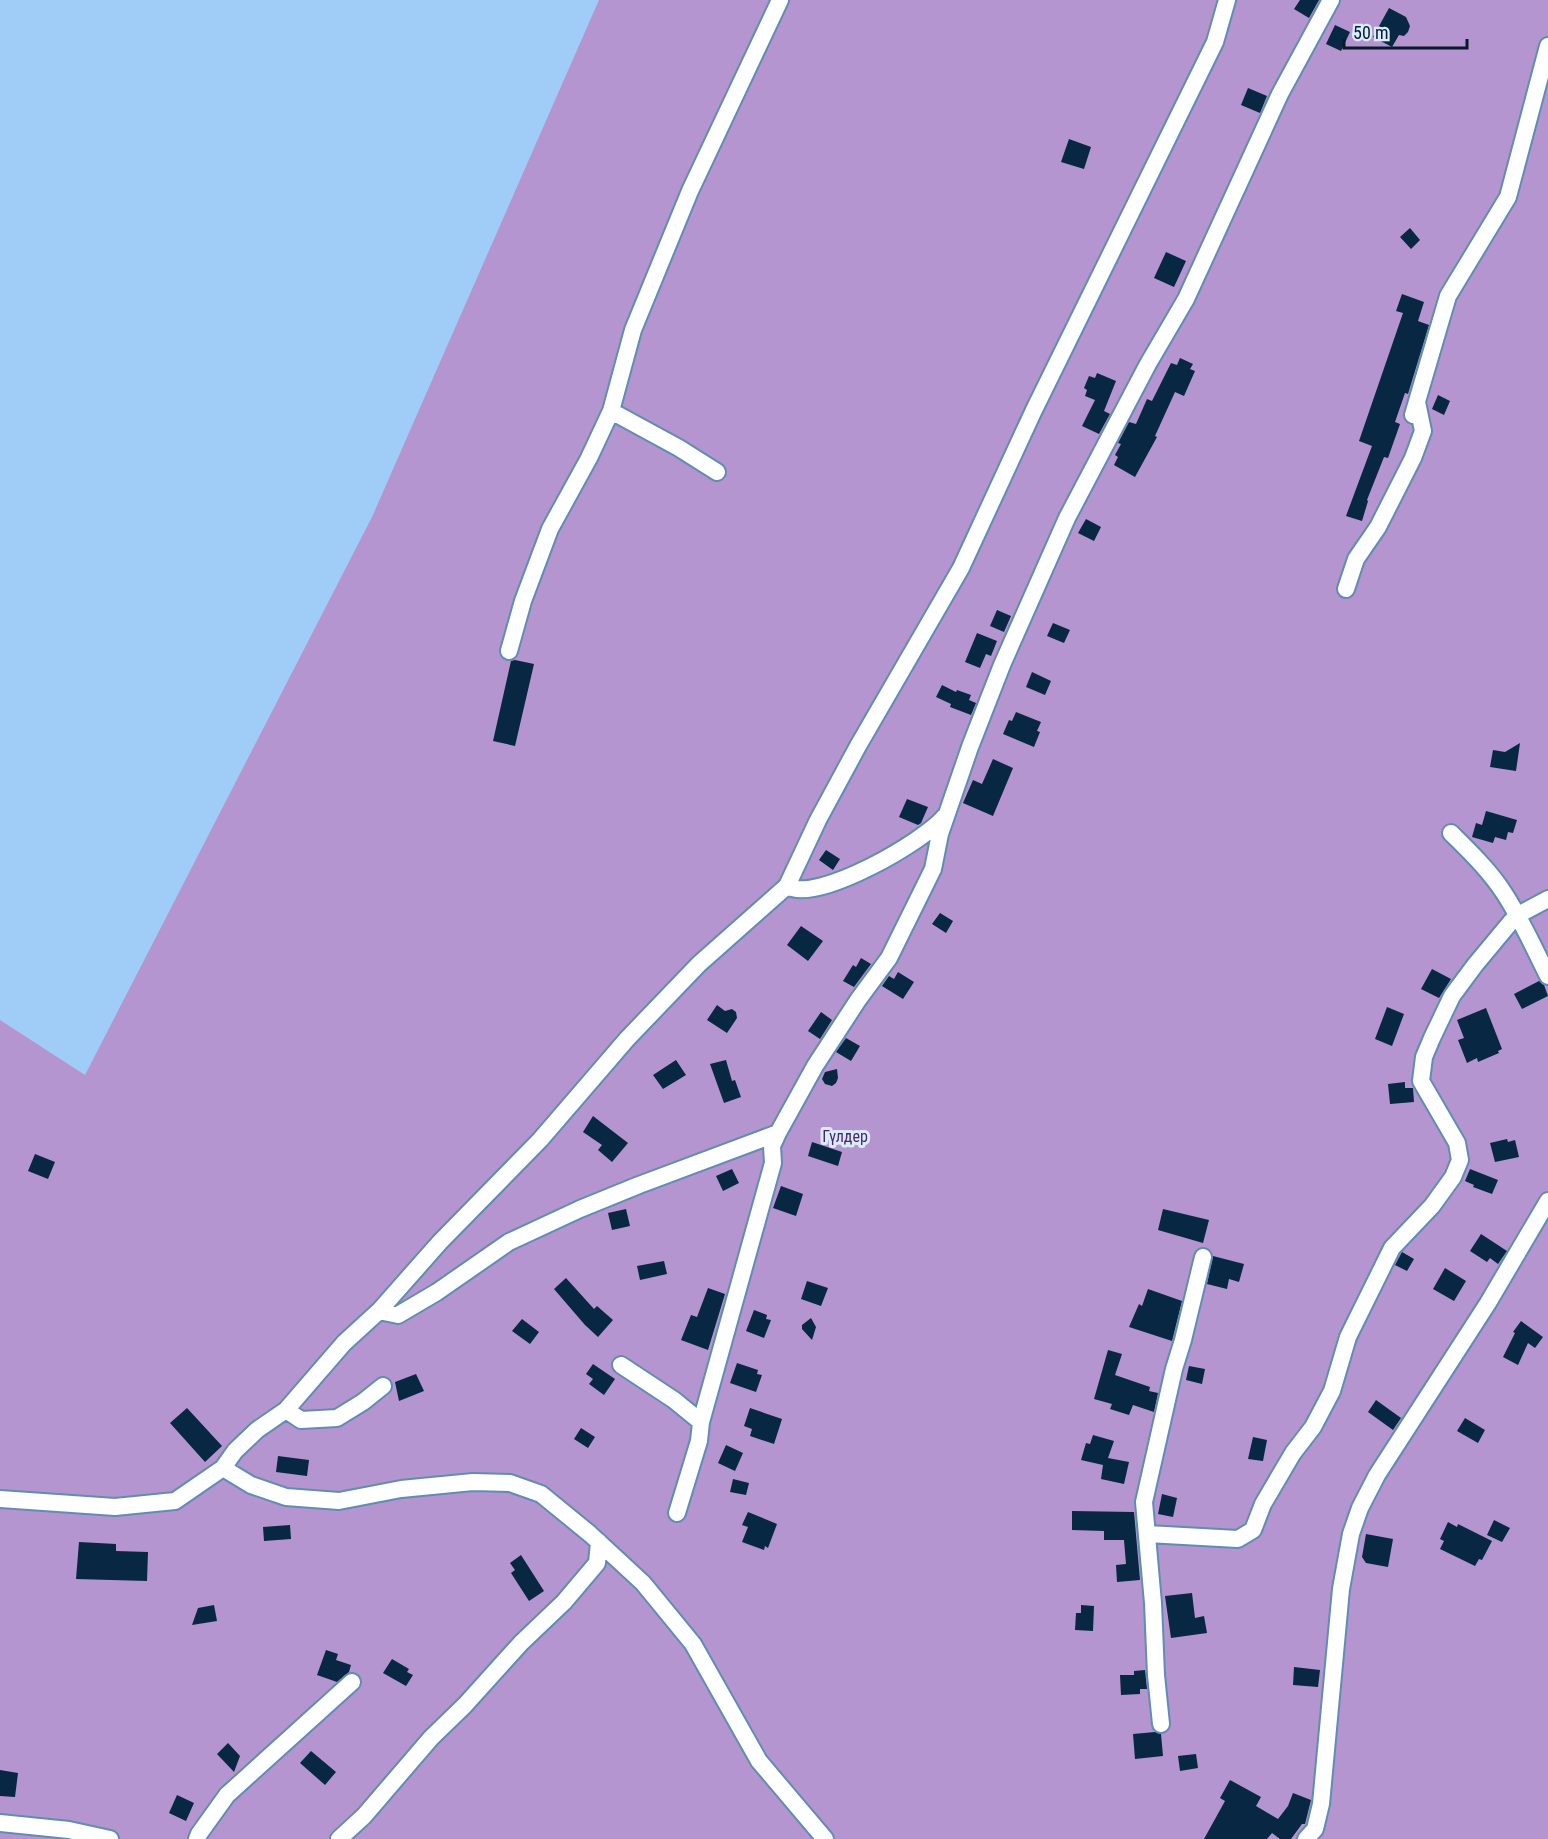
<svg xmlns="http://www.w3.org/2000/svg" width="1548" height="1839" font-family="'Roboto Condensed',sans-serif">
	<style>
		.green { fill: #b495cf }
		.building { fill: #072742 }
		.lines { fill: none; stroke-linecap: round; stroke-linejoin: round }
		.street-casing { stroke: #618cb4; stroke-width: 20 }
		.street { stroke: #fff; stroke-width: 16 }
		.labels { text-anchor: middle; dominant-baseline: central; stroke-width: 6; stroke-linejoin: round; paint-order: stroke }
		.park-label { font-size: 16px; fill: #4c2369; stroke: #d9ebfd }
	</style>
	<rect width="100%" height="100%" fill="#a0cdf8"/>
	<!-- green -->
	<path class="green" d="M 599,0 L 1548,0 L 1548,1839 L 0,1839 L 0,1020 L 85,1075 L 372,517 Z"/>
	<!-- building -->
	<path class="building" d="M 1300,0 L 1319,0 L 1309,18 L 1294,9 Z
		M 1389,8 L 1406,17 L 1410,26 L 1408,32 L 1404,36 L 1399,35 L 1392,47 L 1373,37 Z
		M 1335,25 L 1350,32 L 1341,51 L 1326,44 Z
		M 1248,88 L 1267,96 L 1260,113 L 1241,105 Z
		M 1069,139 L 1091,147 L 1084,169 L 1061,162 Z
		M 1410,228 L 1420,240 L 1411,249 L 1400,237 Z
		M 1166,252 L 1186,261 L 1174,287 L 1154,278 Z
		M 1402,294 L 1424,302 L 1418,321 L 1429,325 L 1408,394 L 1405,393 L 1395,422 L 1400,424 L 1388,458 L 1384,457 L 1367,500 L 1368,501 L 1362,521 L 1346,516 L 1372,446 L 1359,441 L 1403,313 L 1396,311 Z
		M 1180,358 L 1193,364 L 1190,369 L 1195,371 L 1184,396 L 1175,392 L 1155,436 L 1157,437 L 1135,477 L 1114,465 L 1118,457 L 1115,455 L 1121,444 L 1118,443 L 1129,422 L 1136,424 L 1147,399 L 1152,401 L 1171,363 L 1177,365 Z
		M 1097,373 L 1116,381 L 1104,411 L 1110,414 L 1099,434 L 1082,426 L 1095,400 L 1085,396 L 1087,390 L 1084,388 L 1089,376 L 1095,378 Z
		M 1438,395 L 1450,401 L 1444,415 L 1432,409 Z
		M 1086,519 L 1101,527 L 1094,541 L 1078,533 Z
		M 997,610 L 1011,616 L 1004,632 L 990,626 Z
		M 1053,623 L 1070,630 L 1064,643 L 1047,636 Z
		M 977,633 L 997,641 L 991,656 L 986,654 L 980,668 L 965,662 Z
		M 515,660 L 534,664 L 515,746 L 493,741 L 511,661 Z
		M 1032,672 L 1051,681 L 1045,695 L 1026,687 Z
		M 942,685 L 956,692 L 957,690 L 971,695 L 969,700 L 976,703 L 971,715 L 950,707 L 951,704 L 936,697 Z
		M 1016,712 L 1041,722 L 1037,731 L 1040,732 L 1034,747 L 1003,734 L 1009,720 L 1012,721 Z
		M 1520,743 L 1516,771 L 1490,767 L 1493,750 L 1505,752 Z
		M 993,759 L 1013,768 L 993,816 L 963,803 L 973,780 L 982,784 Z
		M 907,799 L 928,807 L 921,823 L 918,825 L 899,817 Z
		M 1486,811 L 1517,820 L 1513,833 L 1508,832 L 1506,840 L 1495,837 L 1493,843 L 1472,837 L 1476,823 L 1482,825 Z
		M 826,850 L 840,859 L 833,870 L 819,860 Z
		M 940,913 L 953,921 L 946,933 L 932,924 Z
		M 801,926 L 823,941 L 808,961 L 787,945 Z
		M 861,958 L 871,964 L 854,987 L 843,981 L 853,965 L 856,967 Z
		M 1432,969 L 1451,979 L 1439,998 L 1421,989 Z
		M 898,972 L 914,982 L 903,999 L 882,986 L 889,976 L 894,979 Z
		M 1539,981 L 1544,985 L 1548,996 L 1522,1009 L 1514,994 Z
		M 717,1005 L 725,1011 L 732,1009 L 736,1012 L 737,1018 L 727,1033 L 707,1020 Z
		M 1387,1007 L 1404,1014 L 1392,1046 L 1375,1039 Z
		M 1486,1008 L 1502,1049 L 1498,1051 L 1499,1053 L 1478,1062 L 1477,1058 L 1467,1063 L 1458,1040 L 1464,1038 L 1457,1020 Z
		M 821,1012 L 832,1020 L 820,1039 L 808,1031 Z
		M 846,1038 L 860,1046 L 851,1061 L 836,1052 Z
		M 676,1060 L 686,1075 L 663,1089 L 653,1075 Z
		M 726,1060 L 732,1081 L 735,1080 L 741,1097 L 724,1103 L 710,1064 Z
		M 837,1069 L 838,1078 L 836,1083 L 832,1086 L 825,1084 L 822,1079 L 825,1072 Z
		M 1405,1082 L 1405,1088 L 1413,1088 L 1414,1102 L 1390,1104 L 1388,1084 Z
		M 593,1116 L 628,1143 L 612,1162 L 598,1150 L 602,1145 L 583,1132 Z
		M 1507,1139 L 1508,1142 L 1515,1140 L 1519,1157 L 1495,1162 L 1490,1143 Z
		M 812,1142 L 842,1152 L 838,1166 L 808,1156 Z
		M 35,1154 L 55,1162 L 48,1179 L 28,1171 Z
		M 732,1169 L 739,1183 L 723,1191 L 716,1176 Z
		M 1470,1169 L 1498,1180 L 1492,1194 L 1473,1187 L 1474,1185 L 1465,1181 Z
		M 781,1186 L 803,1194 L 796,1216 L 773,1208 Z
		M 626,1209 L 630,1226 L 612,1230 L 608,1213 Z
		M 1163,1209 L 1209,1220 L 1203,1243 L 1158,1230 Z
		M 1481,1234 L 1507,1251 L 1498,1264 L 1490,1258 L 1487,1262 L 1470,1251 Z
		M 1402,1252 L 1414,1259 L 1407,1271 L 1395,1265 Z
		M 1213,1256 L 1244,1264 L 1239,1282 L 1229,1279 L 1227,1289 L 1207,1284 Z
		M 664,1261 L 667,1274 L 640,1280 L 637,1266 Z
		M 1445,1268 L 1466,1281 L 1454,1301 L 1433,1289 Z
		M 566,1278 L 594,1309 L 597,1306 L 613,1320 L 598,1337 L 585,1325 L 554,1289 Z
		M 807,1281 L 828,1288 L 821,1306 L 801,1299 Z
		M 708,1288 L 725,1294 L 708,1350 L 681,1340 L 691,1315 L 697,1317 Z
		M 1148,1289 L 1182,1301 L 1172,1341 L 1129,1327 L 1139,1304 L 1142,1306 Z
		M 754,1310 L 767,1315 L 766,1319 L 771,1320 L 764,1338 L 746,1331 Z
		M 811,1318 L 816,1327 L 812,1340 L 802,1329 L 802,1325 Z
		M 522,1319 L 539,1332 L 530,1344 L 512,1331 Z
		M 1521,1321 L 1543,1337 L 1535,1348 L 1528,1343 L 1518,1365 L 1503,1357 L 1515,1333 L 1513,1332 Z
		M 1108,1350 L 1122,1354 L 1115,1375 L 1150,1387 L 1149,1391 L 1158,1393 L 1154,1412 L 1133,1405 L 1129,1415 L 1110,1409 L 1112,1404 L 1094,1399 Z
		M 737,1363 L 758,1370 L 757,1374 L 762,1375 L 756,1392 L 730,1383 Z
		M 593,1364 L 615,1379 L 604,1395 L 589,1384 L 593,1379 L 586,1374 Z
		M 1189,1366 L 1205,1369 L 1202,1384 L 1186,1380 Z
		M 416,1374 L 424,1391 L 399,1401 L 395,1382 Z
		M 1376,1400 L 1401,1418 L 1393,1430 L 1368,1412 Z
		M 187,1408 L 222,1446 L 205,1462 L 170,1423 Z
		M 750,1408 L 782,1419 L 774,1444 L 750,1436 L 752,1429 L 744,1426 Z
		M 1465,1418 L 1485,1430 L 1478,1443 L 1457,1431 Z
		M 581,1428 L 595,1437 L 588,1448 L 574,1439 Z
		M 1093,1435 L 1114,1441 L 1108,1458 L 1129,1462 L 1124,1484 L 1101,1479 L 1103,1465 L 1081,1460 L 1086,1443 L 1090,1444 Z
		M 1253,1437 L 1267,1440 L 1263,1461 L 1248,1459 Z
		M 726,1445 L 743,1453 L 735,1471 L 718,1463 Z
		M 278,1456 L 309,1460 L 307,1476 L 276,1472 Z
		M 733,1479 L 749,1483 L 746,1495 L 730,1492 Z
		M 1162,1494 L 1177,1498 L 1173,1517 L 1158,1514 Z
		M 1072,1511 L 1134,1512 L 1140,1580 L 1117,1582 L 1116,1565 L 1126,1564 L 1124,1540 L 1104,1540 L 1104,1531 L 1072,1530 Z
		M 748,1512 L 777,1524 L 768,1548 L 765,1546 L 764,1550 L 742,1542 L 748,1527 L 742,1525 Z
		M 1494,1520 L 1510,1528 L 1502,1542 L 1487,1535 Z
		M 1448,1522 L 1457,1527 L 1458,1524 L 1492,1541 L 1482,1560 L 1479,1559 L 1475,1566 L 1440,1549 L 1444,1541 L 1440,1539 Z
		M 290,1525 L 291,1539 L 264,1541 L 263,1527 Z
		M 1366,1534 L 1393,1539 L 1388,1567 L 1366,1563 L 1362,1557 Z
		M 79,1542 L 116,1544 L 116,1551 L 148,1552 L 147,1581 L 76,1579 Z
		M 521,1555 L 544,1591 L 529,1601 L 511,1573 L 515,1570 L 510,1563 Z
		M 1192,1593 L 1195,1618 L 1204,1616 L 1207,1633 L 1171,1638 L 1165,1596 Z
		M 214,1605 L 217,1621 L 192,1625 L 198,1608 Z
		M 1081,1605 L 1094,1606 L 1093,1631 L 1075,1630 L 1076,1613 L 1081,1613 Z
		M 326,1650 L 338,1654 L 336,1660 L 351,1665 L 349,1672 L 337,1682 L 317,1675 Z
		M 392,1659 L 409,1669 L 407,1672 L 413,1675 L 406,1686 L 383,1673 Z
		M 1294,1667 L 1320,1670 L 1318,1687 L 1293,1685 Z
		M 1145,1670 L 1147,1689 L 1140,1689 L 1140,1694 L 1121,1695 L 1120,1675 L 1134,1675 L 1134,1671 Z
		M 1155,1732 L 1161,1734 L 1163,1756 L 1135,1759 L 1133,1734 Z
		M 228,1743 L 240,1756 L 234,1772 L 217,1754 Z
		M 311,1751 L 336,1772 L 325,1785 L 300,1763 Z
		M 1196,1754 L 1198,1768 L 1180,1771 L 1178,1756 Z
		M 0,1770 L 18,1773 L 15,1797 L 0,1796 Z
		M 1230,1780 L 1261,1797 L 1256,1806 L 1278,1819 L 1288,1806 L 1293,1793 L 1311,1800 L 1305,1824 L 1302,1824 L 1291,1839 L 1280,1839 L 1272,1833 L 1267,1839 L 1204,1839 L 1225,1801 L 1220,1798 Z
		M 177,1795 L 194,1803 L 186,1821 L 169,1813 Z"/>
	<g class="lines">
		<!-- street casing -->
		<g class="street-casing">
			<path id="street" d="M 1413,415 L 1448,296 L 1508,197 L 1548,46
				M 717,472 L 679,448 L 611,411 L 633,330 L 690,191 L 780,0
				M 1346,589 L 1356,559 L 1378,527 L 1413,458 L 1423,431 L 1417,402
				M 509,651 L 523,601 L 550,529 L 589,458 L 611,411
				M 1451,833 C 1470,852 1489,870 1504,893 C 1521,919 1534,948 1548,976
				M 787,886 C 817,904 925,841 945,816
				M 379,1311 L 398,1315 L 437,1292 L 509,1242 L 580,1209 L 639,1185 L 778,1133
				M 621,1365 L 674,1400 L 701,1422
				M 286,1410 L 301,1420 L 337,1418 L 363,1402 L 383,1386
				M 223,1468 L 251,1485 L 286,1497 L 339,1501 L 401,1489 L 473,1482 L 510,1483 L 541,1494 L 590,1534 L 643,1583 L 693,1644 L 759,1761 L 825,1839
				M 0,1499 L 115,1507 L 175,1501 L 223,1468 L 235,1451 L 257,1430 L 286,1410 L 344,1343 L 379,1311 L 440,1242 L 540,1140 L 627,1039 L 699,964 L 787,886 L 818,820 L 858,746 L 961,568 L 1034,410 L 1215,42 L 1227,0
				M 677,1513 L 699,1441 L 701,1422 L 773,1163 L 772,1146 L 778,1133 L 815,1066 L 858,1000 L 889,958 L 933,869 L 940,834 L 970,747 L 1002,665 L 1067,518 L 1148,364 L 1186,299 L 1280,94 L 1331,0
				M 1147,1534 L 1238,1539 L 1253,1530 L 1263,1504 L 1293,1453 L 1313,1427 L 1332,1391 L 1348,1337 L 1392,1248 L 1432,1206 L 1453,1177 L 1460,1160 L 1457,1143 L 1421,1081 L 1424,1057 L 1432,1038 L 1452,996 L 1475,965 L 1510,923 L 1518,915 L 1548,899
				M 1161,1724 L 1156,1675 L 1153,1603 L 1144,1502 L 1174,1369 L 1183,1340 L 1203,1257
				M 0,1823 L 69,1830 L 110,1839
				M 197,1839 L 199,1834 L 227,1795 L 352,1682
				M 339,1839 L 364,1816 L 431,1738 L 465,1705 L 521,1643 L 564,1602 L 597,1563 L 599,1542
				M 1306,1839 L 1315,1829 L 1321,1804 L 1341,1589 L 1351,1534 L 1360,1508 L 1377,1475 L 1488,1303 L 1548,1201"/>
		</g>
		<!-- street -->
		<use href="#street" class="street"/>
	</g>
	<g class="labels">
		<!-- park labels -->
		<g class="park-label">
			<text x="845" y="1136">Гүлдер</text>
		</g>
	</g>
	<!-- scale -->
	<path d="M1344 39v9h123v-9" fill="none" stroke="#091929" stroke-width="3"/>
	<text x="1353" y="39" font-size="18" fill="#091929" stroke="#d9ebfd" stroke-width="4.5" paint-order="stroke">50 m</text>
</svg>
